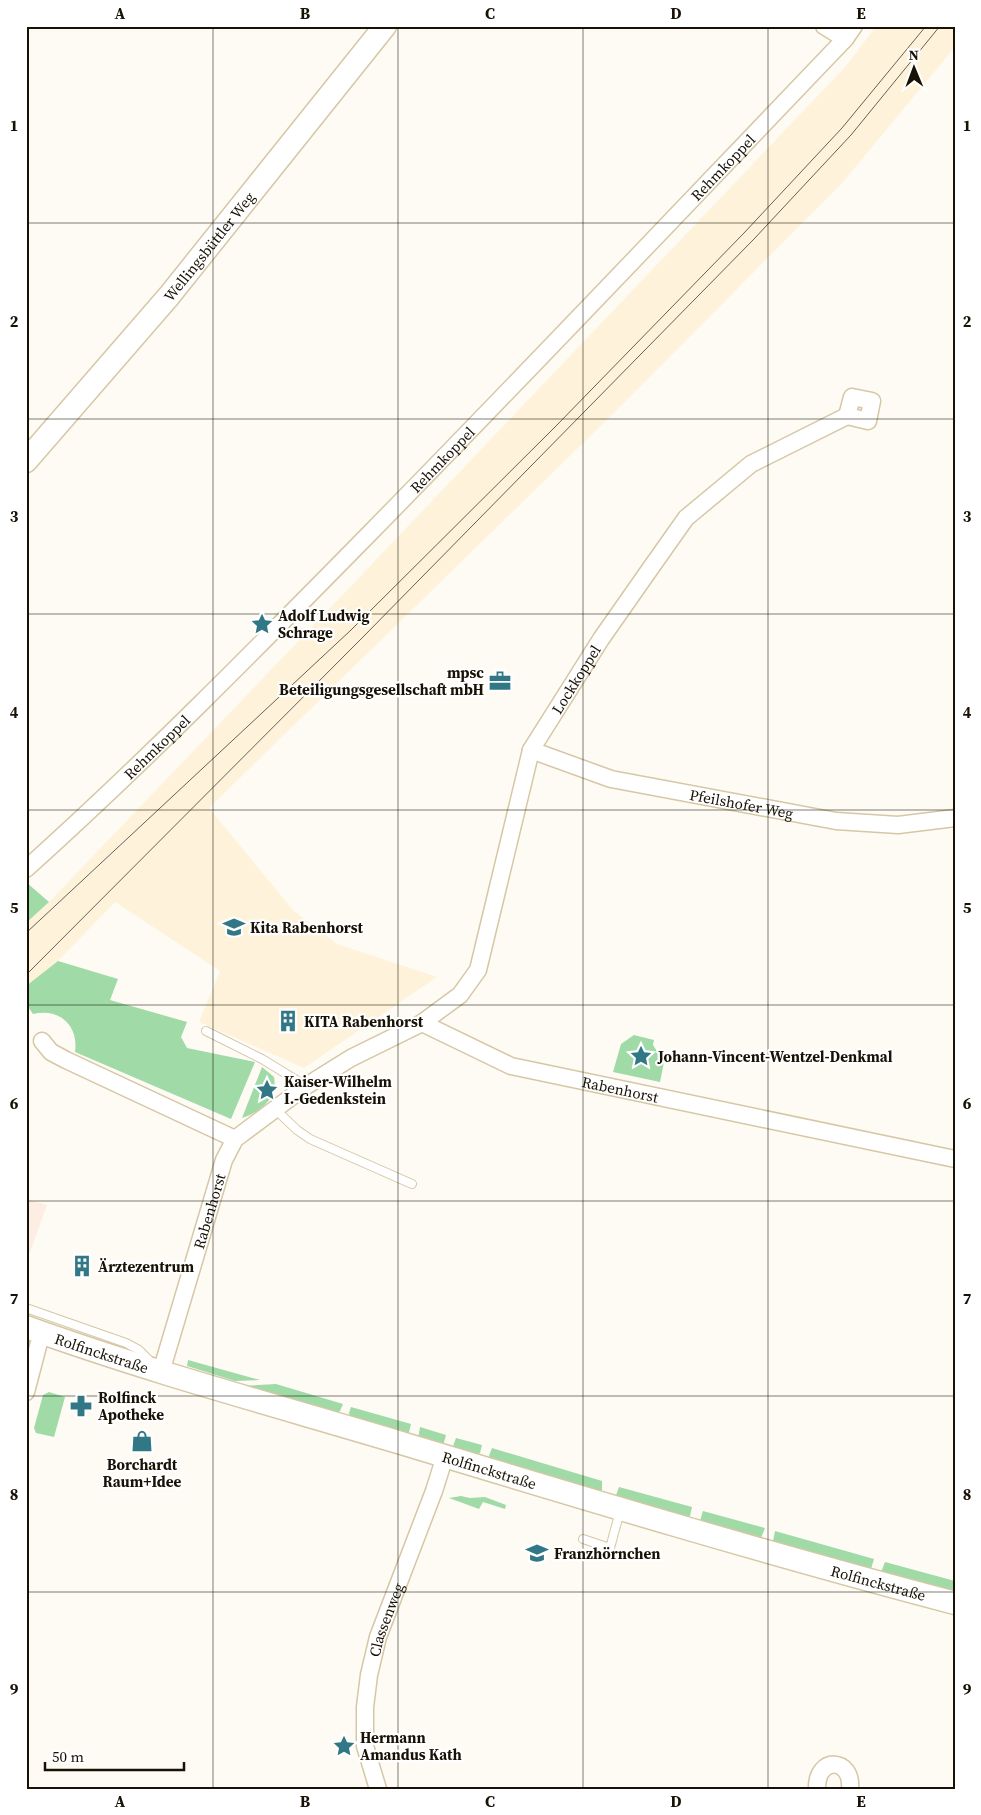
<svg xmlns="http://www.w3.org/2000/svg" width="981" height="1815" font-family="'Source Serif 4',serif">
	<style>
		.commercial { fill: #feede2 }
		.built { fill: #fef3da }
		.green { fill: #9fdaa7 }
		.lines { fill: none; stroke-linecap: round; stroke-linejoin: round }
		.lane-casing { stroke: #d6c7a5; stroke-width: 10 }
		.street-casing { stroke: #d6c7a5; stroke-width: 19 }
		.secondary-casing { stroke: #d6c7a5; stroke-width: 25 }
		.lane { stroke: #fff; stroke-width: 8 }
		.street { stroke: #fff; stroke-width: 16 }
		.secondary { stroke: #fff; stroke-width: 22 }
		.tram { stroke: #666157; stroke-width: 1 }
		.grid { fill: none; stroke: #181206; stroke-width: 1; stroke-opacity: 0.55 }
		.labels { text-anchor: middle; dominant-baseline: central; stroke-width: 4.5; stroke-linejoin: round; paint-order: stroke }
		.street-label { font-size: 15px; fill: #181206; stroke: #fff }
		.poi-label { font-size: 15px; font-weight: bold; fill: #181206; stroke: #fff; text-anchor: start }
		.neatline { fill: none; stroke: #181206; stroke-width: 2 }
		.grid-label { font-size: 16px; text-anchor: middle; font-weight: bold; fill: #181206 }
	</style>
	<rect width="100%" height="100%" fill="#fefbf4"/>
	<!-- commercial -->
	<path class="commercial" d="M 26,1199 L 47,1205 L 26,1263 Z"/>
	<!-- built -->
	<path class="built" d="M 876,26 L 955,26 L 955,47 L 843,182 L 618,409 L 209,808 L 293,910 L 337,944 L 437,977 L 304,1068 L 199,1022 L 220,971 L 115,902 L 58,961 L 26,986 L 26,923 L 49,902 L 351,586 L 847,65 Z"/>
	<!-- green -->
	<path class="green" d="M 26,882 L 49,902 L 26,923 Z
		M 58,961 L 118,979 L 110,1000 L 187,1022 L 181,1037 L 187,1048 L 255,1062 L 231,1119 L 75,1052 C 79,1024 58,1008 33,1014 L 26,1004 L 26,986 Z
		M 634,1035 L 654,1040 L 653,1045 L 664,1062 L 660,1082 L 613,1072 L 621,1044 Z
		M 262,1067 L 274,1077 C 278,1098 261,1112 242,1118 Z
		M 188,1360 L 260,1380 L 235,1381 L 187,1366 Z
		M 276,1384 L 343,1404 L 340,1411 L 337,1413 L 289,1398 L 241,1386 Z
		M 49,1392 L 65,1397 L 54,1437 L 36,1433 L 34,1428 L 43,1395 Z
		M 351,1407 L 411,1424 L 409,1432 L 405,1434 L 350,1417 L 349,1413 Z
		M 420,1427 L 446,1435 L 443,1446 L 418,1439 Z
		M 456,1438 L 482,1445 L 480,1453 L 475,1456 L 452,1449 Z
		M 492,1448 L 602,1481 L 602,1490 L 598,1492 L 490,1460 L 489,1456 Z
		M 619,1487 L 692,1507 L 690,1516 L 687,1518 L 615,1498 Z
		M 461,1496 L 470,1498 L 485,1497 L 506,1505 L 505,1509 L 483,1502 L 479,1509 L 449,1498 Z
		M 703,1511 L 765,1528 L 761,1538 L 700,1521 Z
		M 775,1531 L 874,1559 L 871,1569 L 773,1541 Z
		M 885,1562 L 955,1581 L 955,1592 L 881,1572 Z"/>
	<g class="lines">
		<!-- lane casing -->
		<g class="lane-casing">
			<path id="lane" d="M 206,1031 L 262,1059 L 306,1086
				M 275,1109 L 297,1130 L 310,1139 L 412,1184
				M 26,1308 L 126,1343 L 139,1350 L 151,1362
				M 583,1539 L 610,1548 L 620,1511"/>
		</g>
		<!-- street casing -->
		<g class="street-casing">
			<g id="street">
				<path d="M 824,26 L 845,39"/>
				<path id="s1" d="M 531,750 L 611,779 L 836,821 L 898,825 L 955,818"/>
				<path id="s2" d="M 26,869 C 145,762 258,647 370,533 C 530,370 687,204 845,39 L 854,26"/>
				<path id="s3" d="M 422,1023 L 460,995 L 478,970 L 531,750 L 601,639 L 650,569 L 686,518 L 751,464 L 847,416 L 868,421 L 872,401 L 852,397 L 847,416"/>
				<path d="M 42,1041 L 51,1052 L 66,1060 L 235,1139"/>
				<path id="s4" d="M 161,1372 L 224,1160 L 235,1139 L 306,1086 L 351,1058 L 422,1023 L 511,1066 L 955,1159"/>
				<path d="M 26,1392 L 38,1346 L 43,1333"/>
				<path id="s5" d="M 378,1789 L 365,1746 L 365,1707 L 369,1675 L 378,1637 L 434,1491 L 445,1456"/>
				<path d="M 817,1789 C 816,1756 853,1757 850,1789"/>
			</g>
		</g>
		<!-- secondary casing -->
		<g class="secondary-casing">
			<g id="secondary">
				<path id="s6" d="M 26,461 L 169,296 L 385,26"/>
				<path id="s7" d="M 26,1327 C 148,1371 274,1405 398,1442 C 583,1498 768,1554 955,1603"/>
			</g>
		</g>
		<!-- lane -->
		<use href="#lane" class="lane"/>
		<!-- street -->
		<use href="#street" class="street"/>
		<!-- secondary -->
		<use href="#secondary" class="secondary"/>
		<!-- tram -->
		<path class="tram" d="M 26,933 L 351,630 L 555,427 L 744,233 L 842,128 L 926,26
			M 26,975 L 363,637 L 754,239 L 851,135 L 940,26"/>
	</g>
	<!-- grid -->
	<path class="grid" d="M 213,26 L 213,1789M 398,26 L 398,1789M 583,26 L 583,1789M 768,26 L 768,1789M 26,223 L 955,223M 26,419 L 955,419M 26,614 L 955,614M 26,810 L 955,810M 26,1005 L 955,1005M 26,1201 L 955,1201M 26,1396 L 955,1396M 26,1592 L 955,1592"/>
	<!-- icons -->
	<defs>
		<g id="sight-bare" transform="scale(1.725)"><path d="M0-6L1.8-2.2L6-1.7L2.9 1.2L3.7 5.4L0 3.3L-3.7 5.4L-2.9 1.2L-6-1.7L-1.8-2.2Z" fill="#327786" stroke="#fff" stroke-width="2.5" paint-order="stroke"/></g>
		<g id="office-bare" transform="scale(1.725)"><path d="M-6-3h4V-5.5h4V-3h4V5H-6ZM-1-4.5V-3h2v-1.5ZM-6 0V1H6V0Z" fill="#327786" stroke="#fff" stroke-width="2.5" paint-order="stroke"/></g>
		<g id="school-bare" transform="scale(1.725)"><path d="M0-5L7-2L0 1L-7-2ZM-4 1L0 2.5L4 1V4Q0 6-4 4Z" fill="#327786" stroke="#fff" stroke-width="2.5" paint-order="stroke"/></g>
		<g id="building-bare" transform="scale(1.725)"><path d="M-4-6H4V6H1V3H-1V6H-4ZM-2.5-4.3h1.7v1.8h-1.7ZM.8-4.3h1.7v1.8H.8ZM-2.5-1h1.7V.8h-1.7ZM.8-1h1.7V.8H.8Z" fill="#327786" stroke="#fff" stroke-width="2.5" paint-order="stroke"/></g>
		<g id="pharmacy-bare" transform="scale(1.725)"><path d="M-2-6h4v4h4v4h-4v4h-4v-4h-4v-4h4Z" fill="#327786" stroke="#fff" stroke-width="2.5" paint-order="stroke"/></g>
		<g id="shop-bare" transform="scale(1.725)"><path d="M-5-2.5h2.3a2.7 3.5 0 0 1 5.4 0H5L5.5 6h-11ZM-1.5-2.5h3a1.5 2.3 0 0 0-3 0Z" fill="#327786" stroke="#fff" stroke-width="2.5" paint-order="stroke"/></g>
	</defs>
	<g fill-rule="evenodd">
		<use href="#sight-bare" x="262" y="624"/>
		<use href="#office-bare" x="500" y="681"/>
		<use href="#school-bare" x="234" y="927"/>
		<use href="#building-bare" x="288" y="1021"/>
		<use href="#sight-bare" x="641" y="1056"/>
		<use href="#sight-bare" x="267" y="1090"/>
		<use href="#building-bare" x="82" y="1266"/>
		<use href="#pharmacy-bare" x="81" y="1406"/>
		<use href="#shop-bare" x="142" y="1441"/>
		<use href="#school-bare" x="537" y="1553"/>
		<use href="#sight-bare" x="344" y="1746"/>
	</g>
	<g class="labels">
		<!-- street labels -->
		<g class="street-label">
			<text stroke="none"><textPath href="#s2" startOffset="989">Rehmkoppel</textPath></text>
			<text stroke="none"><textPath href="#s6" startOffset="282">Wellingsbüttler Weg</textPath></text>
			<text stroke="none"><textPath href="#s2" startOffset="584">Rehmkoppel</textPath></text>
			<text stroke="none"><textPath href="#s3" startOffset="388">Lockkoppel</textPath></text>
			<text stroke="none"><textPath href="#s2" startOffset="179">Rehmkoppel</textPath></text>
			<text stroke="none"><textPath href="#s1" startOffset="218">Pfeilshofer Weg</textPath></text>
			<text stroke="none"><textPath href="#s4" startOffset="676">Rabenhorst</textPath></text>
			<text stroke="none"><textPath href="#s4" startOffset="168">Rabenhorst</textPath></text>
			<text stroke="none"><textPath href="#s7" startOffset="80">Rolfinckstraße</textPath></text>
			<text stroke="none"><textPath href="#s7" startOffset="485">Rolfinckstraße</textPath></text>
			<text stroke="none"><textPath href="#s7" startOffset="890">Rolfinckstraße</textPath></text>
			<text stroke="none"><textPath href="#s5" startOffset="174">Classenweg</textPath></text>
		</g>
		<!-- poi labels -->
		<g class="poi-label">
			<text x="278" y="615">Adolf Ludwig<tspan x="278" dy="17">Schrage</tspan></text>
			<text x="484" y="672" text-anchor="end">mpsc<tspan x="484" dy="17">Beteiligungsgesellschaft mbH</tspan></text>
			<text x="250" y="927">Kita Rabenhorst</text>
			<text x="304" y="1021">KITA Rabenhorst</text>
			<text x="658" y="1056">Johann-Vincent-Wentzel-Denkmal</text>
			<text x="284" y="1081">Kaiser-Wilhelm<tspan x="284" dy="17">I.-Gedenkstein</tspan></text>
			<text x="98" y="1266">Ärztezentrum</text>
			<text x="98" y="1397">Rolfinck<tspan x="98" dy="17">Apotheke</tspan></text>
			<text x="142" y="1464" text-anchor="middle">Borchardt<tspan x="142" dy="17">Raum+Idee</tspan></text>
			<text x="554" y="1553">Franzhörnchen</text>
			<text x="360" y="1737">Hermann<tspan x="360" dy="17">Amandus Kath</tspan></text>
		</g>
	</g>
	<!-- border -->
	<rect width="981" height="1815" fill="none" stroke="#ffffff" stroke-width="55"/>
	<!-- north arrow -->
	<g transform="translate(914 68) rotate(359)" stroke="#ffffff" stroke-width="4" paint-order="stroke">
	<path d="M0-4L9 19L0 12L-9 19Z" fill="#181206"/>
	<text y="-8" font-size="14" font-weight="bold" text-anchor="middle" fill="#181206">N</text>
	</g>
	<!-- scale -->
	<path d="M45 1762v8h139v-8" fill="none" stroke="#181206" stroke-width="2.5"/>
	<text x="52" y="1762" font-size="15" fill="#181206" stroke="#ffffff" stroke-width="4" paint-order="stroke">50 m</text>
	<rect x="28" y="28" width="926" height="1760" class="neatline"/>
	<g class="grid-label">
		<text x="120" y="19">A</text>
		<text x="305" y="19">B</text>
		<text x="490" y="19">C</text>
		<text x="676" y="19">D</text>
		<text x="861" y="19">E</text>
		<text x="14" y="131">1</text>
		<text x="967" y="131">1</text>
		<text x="14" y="327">2</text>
		<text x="967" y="327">2</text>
		<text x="14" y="522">3</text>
		<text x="967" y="522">3</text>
		<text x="14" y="718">4</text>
		<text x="967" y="718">4</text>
		<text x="14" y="913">5</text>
		<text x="967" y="913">5</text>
		<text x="14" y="1109">6</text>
		<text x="967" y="1109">6</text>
		<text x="14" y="1304">7</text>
		<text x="967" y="1304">7</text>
		<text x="14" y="1500">8</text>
		<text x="967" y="1500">8</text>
		<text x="14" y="1695">9</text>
		<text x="967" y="1695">9</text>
		<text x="120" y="1807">A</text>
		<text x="305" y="1807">B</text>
		<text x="490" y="1807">C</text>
		<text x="676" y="1807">D</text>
		<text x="861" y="1807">E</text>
	</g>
</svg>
